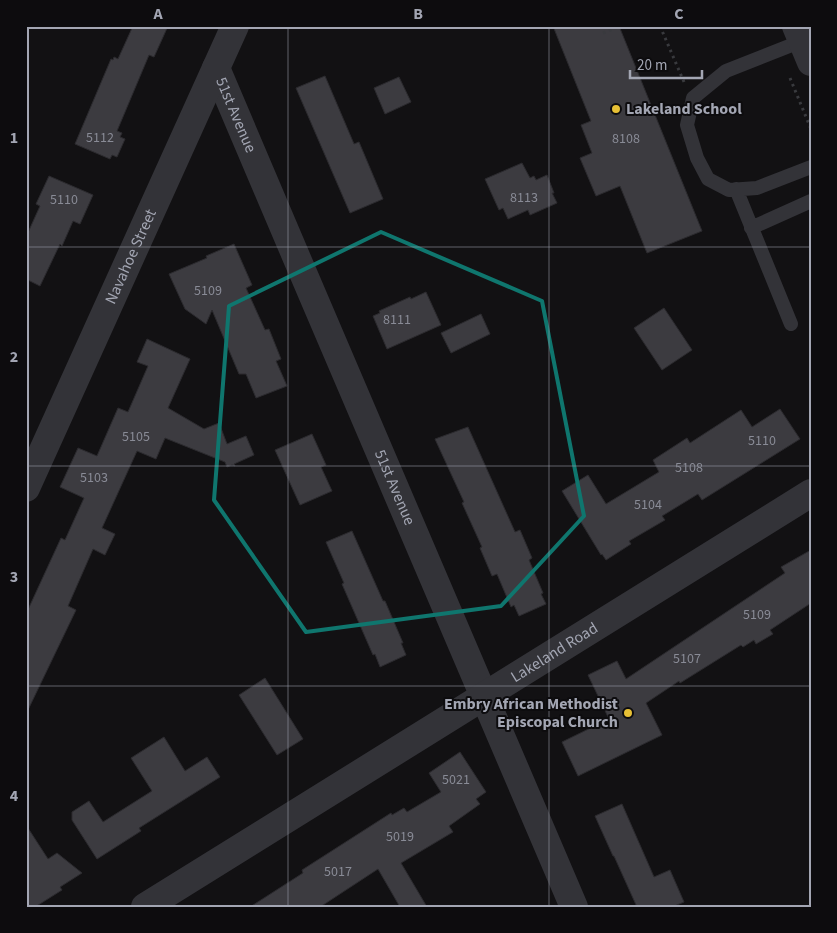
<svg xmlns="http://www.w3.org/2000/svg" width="837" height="933" font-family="'Source Sans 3',sans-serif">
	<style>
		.building { fill: #3c3b40; stroke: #2c2b2f }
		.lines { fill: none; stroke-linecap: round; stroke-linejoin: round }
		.path { stroke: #393a3e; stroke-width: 3; stroke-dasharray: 2.5 4; stroke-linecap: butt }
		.lane { stroke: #333338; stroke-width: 14 }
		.street { stroke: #333338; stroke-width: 28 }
		.marked { fill: none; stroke: #0f766e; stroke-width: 4; stroke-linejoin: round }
		.grid { fill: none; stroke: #a3a6b3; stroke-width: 1; stroke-opacity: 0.55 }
		.poi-dot { fill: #e7c035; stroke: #0d0c0e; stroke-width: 2 }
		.labels { text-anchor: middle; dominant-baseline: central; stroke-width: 4; stroke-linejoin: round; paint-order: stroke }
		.number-label { font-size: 14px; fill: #898b96 }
		.poi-label { font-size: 16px; font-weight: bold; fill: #a3a6b3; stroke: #0d0c0e; text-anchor: start }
		.street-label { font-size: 16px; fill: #a3a6b3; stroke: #0d0c0e }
		.neatline { fill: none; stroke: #a3a6b3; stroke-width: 2 }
		.grid-label { font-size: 16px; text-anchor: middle; font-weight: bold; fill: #a3a6b3 }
	</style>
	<rect width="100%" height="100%" fill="#121113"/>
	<!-- building -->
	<path class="building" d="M 133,26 L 168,26 L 154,57 L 149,55 L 117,131 L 122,133 L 120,137 L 125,139 L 117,157 L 112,155 L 110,159 L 75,144 L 111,59 L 113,60 L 114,57 L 118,59 Z
		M 553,26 L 619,26 L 702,231 L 647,253 L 620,186 L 596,196 L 580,158 L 592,153 L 581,125 L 591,121 Z
		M 325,76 L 354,144 L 359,142 L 383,199 L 350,213 L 296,88 Z
		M 399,77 L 411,102 L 385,114 L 374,88 Z
		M 522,163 L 530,178 L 534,176 L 536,180 L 547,175 L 554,193 L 552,193 L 557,203 L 530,215 L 528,210 L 508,219 L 503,208 L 499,210 L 485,179 Z
		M 49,176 L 93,195 L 80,224 L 73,221 L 62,246 L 60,244 L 40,286 L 26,279 L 26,237 L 40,206 L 36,204 Z
		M 234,244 L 252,285 L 246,288 L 265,330 L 269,329 L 281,359 L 276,361 L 287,386 L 256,398 L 246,374 L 239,374 L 212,310 L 206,324 L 185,309 L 169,274 L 207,258 L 206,256 Z
		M 426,292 L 441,325 L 387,349 L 373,316 L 380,313 L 379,311 L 410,297 L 411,299 Z
		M 664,308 L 692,350 L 662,370 L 634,328 Z
		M 481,314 L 490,334 L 451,353 L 441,333 Z
		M 147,339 L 190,359 L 168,408 L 204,429 L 219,423 L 227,444 L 246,436 L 254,455 L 234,464 L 235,466 L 232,465 L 227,467 L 225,462 L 165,438 L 156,459 L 137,451 L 102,528 L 115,534 L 105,555 L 93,549 L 68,606 L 76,610 L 26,714 L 26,614 L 61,538 L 65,540 L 84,498 L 60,487 L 78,448 L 97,456 L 118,408 L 128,412 L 148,366 L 137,362 Z
		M 780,409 L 800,439 L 702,500 L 698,494 L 662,516 L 665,520 L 629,541 L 631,544 L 606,560 L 602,554 L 601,555 L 562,491 L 588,475 L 606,504 L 659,472 L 653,460 L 687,438 L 690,443 L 741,410 L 752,427 Z
		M 468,427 L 515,532 L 520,530 L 532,558 L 529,560 L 543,593 L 541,594 L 546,604 L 519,616 L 514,605 L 511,607 L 497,574 L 492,576 L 480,548 L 482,547 L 462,503 L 464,502 L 435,439 Z
		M 312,434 L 326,465 L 321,467 L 332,491 L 300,505 L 275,450 Z
		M 352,531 L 383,601 L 385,601 L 403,643 L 401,643 L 406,655 L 380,667 L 375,654 L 373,655 L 342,584 L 344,583 L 326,542 Z
		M 811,550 L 811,603 L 770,630 L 773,634 L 756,644 L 754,640 L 743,647 L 741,645 L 680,683 L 679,681 L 646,703 L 662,735 L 578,776 L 562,742 L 609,719 L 588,675 L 617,661 L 626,679 L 785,573 L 781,567 Z
		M 265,678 L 303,739 L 277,755 L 239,695 Z
		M 164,737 L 185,771 L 207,757 L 220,777 L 139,828 L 141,831 L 97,859 L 72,820 L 72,812 L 89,801 L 103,822 L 152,791 L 131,758 Z
		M 460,752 L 486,792 L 476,799 L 480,804 L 449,826 L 453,832 L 401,863 L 427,907 L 400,907 L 378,869 L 320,907 L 250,907 L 303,873 L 302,870 L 391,813 L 392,815 L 404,808 L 407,812 L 441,792 L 429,773 Z
		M 622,804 L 654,877 L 670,870 L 684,902 L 672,907 L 637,907 L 614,856 L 613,856 L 595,816 Z
		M 26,825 L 48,859 L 57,853 L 82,873 L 60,887 L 62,890 L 35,907 L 26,907 Z"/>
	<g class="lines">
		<!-- path -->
		<path class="path" d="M 660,26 L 684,82
			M 603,33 L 620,26
			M 790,78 L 811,129"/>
		<!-- lane -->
		<path class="lane" d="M 802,41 L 726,71 L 693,98 L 687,125 L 697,158 L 708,179 L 729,190 L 757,188 L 811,167
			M 736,189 L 791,324
			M 751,228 L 811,201"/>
		<!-- street -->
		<g class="street">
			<path d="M 796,26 L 811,62"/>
			<path id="s1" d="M 216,68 L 298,261 L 574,907"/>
			<path id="s2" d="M 26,488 L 235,26"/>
			<path id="s3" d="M 145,907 L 811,493"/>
		</g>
	</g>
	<!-- marked area -->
	<path class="marked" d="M 381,232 L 542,301 L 584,516 L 501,606 L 306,632 L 214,500 L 229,306 Z"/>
	<!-- grid -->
	<path class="grid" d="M 288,26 L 288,907M 549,26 L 549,907M 26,247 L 811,247M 26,466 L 811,466M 26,686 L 811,686"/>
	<!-- markers -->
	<g class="poi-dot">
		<circle cx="616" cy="109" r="5"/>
		<circle cx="628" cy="713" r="5"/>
	</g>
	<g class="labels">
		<!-- number labels -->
		<g class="number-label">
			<text x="100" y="138">5112</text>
			<text x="626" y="139">8108</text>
			<text x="524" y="198">8113</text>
			<text x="64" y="200">5110</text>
			<text x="208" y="291">5109</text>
			<text x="397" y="320">8111</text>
			<text x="136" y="437">5105</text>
			<text x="762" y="441">5110</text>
			<text x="689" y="468">5108</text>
			<text x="94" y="478">5103</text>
			<text x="648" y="505">5104</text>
			<text x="757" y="615">5109</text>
			<text x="687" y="659">5107</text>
			<text x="456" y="780">5021</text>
			<text x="400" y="837">5019</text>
			<text x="338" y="872">5017</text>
		</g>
		<!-- poi labels -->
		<g class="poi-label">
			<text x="626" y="109">Lakeland School</text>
			<text x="618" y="704" text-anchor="end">Embry African Methodist<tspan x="618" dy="18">Episcopal Church</tspan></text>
		</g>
		<!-- street labels -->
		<g class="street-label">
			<text stroke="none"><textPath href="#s1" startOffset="51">51st Avenue</textPath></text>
			<text stroke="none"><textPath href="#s2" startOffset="254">Navahoe Street</textPath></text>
			<text stroke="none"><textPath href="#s1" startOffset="456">51st Avenue</textPath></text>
			<text stroke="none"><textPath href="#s3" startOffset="482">Lakeland Road</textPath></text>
		</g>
	</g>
	<!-- border -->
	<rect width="837" height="933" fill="none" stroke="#0d0c0e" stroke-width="55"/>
	<!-- scale -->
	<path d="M630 70v8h72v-8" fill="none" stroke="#a3a6b3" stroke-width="2.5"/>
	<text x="637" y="70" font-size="15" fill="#a3a6b3" stroke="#0d0c0e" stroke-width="4" paint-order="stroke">20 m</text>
	<rect x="28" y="28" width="782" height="878" class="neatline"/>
	<g class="grid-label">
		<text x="158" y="19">A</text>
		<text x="418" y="19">B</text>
		<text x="679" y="19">C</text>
		<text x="14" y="143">1</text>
		<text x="14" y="362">2</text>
		<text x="14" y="582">3</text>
		<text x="14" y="801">4</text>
	</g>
</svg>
